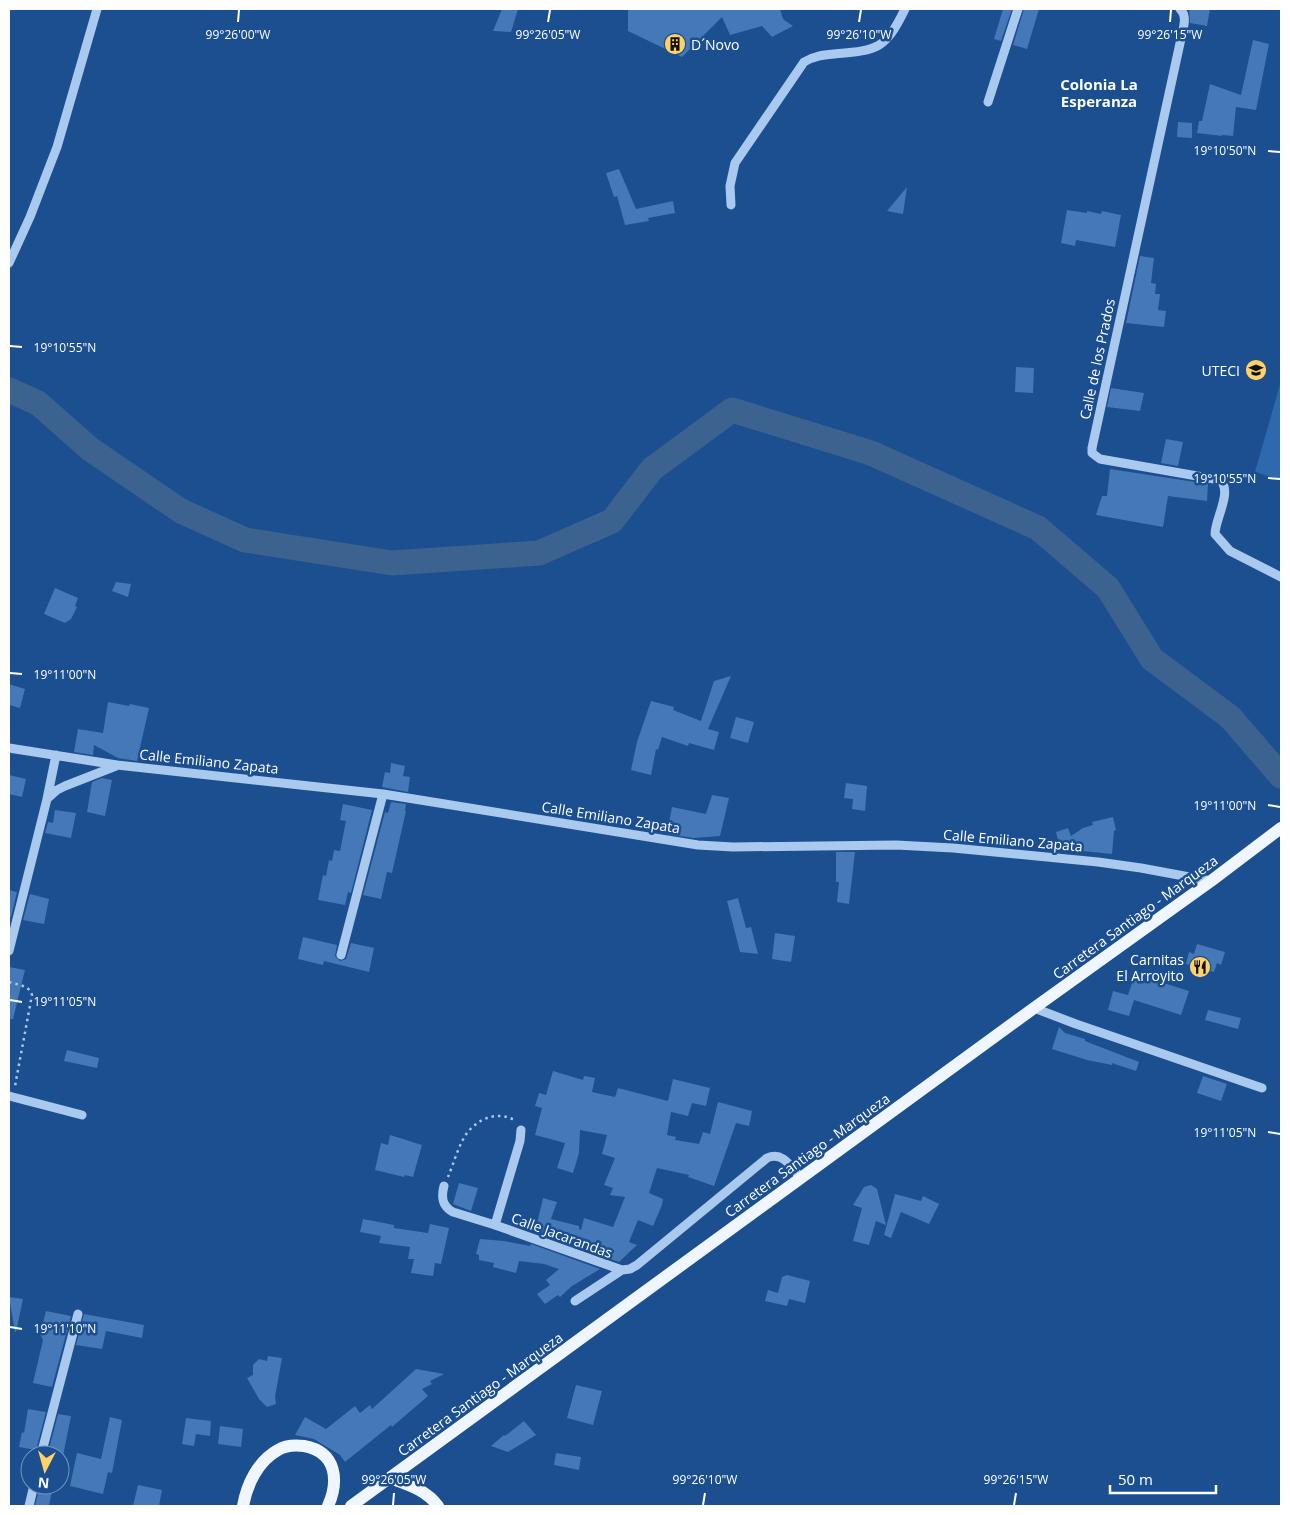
<svg xmlns="http://www.w3.org/2000/svg" width="1290" height="1515" font-family="'Open Sans',sans-serif">
	<style>
		.green { fill: #2e69ad }
		.lines { fill: none; stroke-linecap: round; stroke-linejoin: round }
		.river { stroke: #3c6290; stroke-width: 25 }
		.building { fill: #4478b7 }
		.path { stroke: #a9c9ee; stroke-width: 2.5; stroke-dasharray: 2.5 4; stroke-linecap: butt }
		.minor { stroke: #a9c9ee; stroke-width: 9 }
		.major { stroke: #f0f6ff; stroke-width: 12 }
		.ticks { fill: none; stroke: #fff; stroke-width: 2 }
		.labels { text-anchor: middle; dominant-baseline: central; stroke-width: 5; stroke-linejoin: round; paint-order: stroke }
		.poi-label { font-size: 14px; fill: #fff; stroke: #1b4f8f; text-anchor: end }
		.street-label { font-size: 14px; fill: #fff; stroke: #1b4f8f }
		.neighbourhood-label { font-size: 15px; font-weight: bold; fill: #fff; stroke: #1b4f8f }
		.ticks-label { font-size: 12px; text-anchor: middle; fill: #fff; stroke: #1b4f8f; stroke-width: 5; stroke-linejoin: round; paint-order: stroke }
	</style>
	<rect width="100%" height="100%" fill="#1b4f8f"/>
	<!-- green -->
	<path class="green" d="M 1281,381 L 1281,480 L 1255,472 Z"/>
	<g class="lines">
		<!-- river -->
		<path class="river" d="M 9,390 L 38,403 L 90,449 L 181,511 L 245,540 L 392,563 L 539,553 L 612,521 L 652,469 L 732,410 L 871,453 L 1038,528 L 1108,588 L 1152,659 L 1230,717 L 1281,776"/>
	</g>
	<!-- building -->
	<path class="building" d="M 502,9 L 518,9 L 511,32 L 493,31 Z
		M 628,9 L 780,9 L 783,19 L 793,26 L 772,37 L 762,26 L 730,35 L 722,17 L 682,57 L 628,31 Z
		M 1003,9 L 1012,9 L 1001,41 L 994,39 Z
		M 1024,9 L 1039,9 L 1027,49 L 1013,45 Z
		M 1189,9 L 1210,9 L 1207,26 L 1190,23 Z
		M 1253,40 L 1269,44 L 1256,110 L 1236,107 L 1233,136 L 1222,135 L 1222,136 L 1197,133 L 1199,121 L 1202,121 L 1210,84 L 1241,95 Z
		M 1178,122 L 1192,123 L 1192,138 L 1177,137 Z
		M 619,169 L 636,209 L 673,201 L 675,213 L 648,218 L 649,221 L 625,225 L 617,196 L 614,197 L 606,173 Z
		M 907,187 L 903,214 L 887,211 Z
		M 1067,210 L 1087,213 L 1087,211 L 1101,214 L 1102,211 L 1121,215 L 1115,247 L 1076,240 L 1075,246 L 1061,243 Z
		M 1140,256 L 1154,258 L 1151,283 L 1156,284 L 1155,294 L 1160,294 L 1158,310 L 1166,311 L 1164,327 L 1126,323 Z
		M 1016,367 L 1034,368 L 1033,393 L 1015,392 Z
		M 1111,388 L 1144,393 L 1140,411 L 1107,407 Z
		M 1166,439 L 1183,442 L 1178,466 L 1161,463 Z
		M 1110,469 L 1208,484 L 1207,501 L 1168,496 L 1163,527 L 1096,515 L 1102,496 L 1107,496 Z
		M 116,582 L 131,584 L 128,597 L 112,591 Z
		M 55,588 L 78,598 L 75,606 L 77,607 L 71,619 L 65,623 L 44,614 Z
		M 731,676 L 708,729 L 719,732 L 714,750 L 689,743 L 688,746 L 662,737 L 658,750 L 656,749 L 651,775 L 631,770 L 637,742 L 651,701 L 674,707 L 673,710 L 701,721 L 714,681 Z
		M 9,684 L 25,689 L 20,708 L 9,705 Z
		M 108,702 L 129,706 L 130,704 L 149,708 L 137,761 L 118,758 L 94,745 L 93,755 L 74,752 L 78,729 L 103,733 Z
		M 736,717 L 754,722 L 748,743 L 730,738 Z
		M 391,763 L 405,766 L 403,776 L 410,777 L 408,792 L 382,787 L 385,772 L 390,773 Z
		M 9,775 L 26,779 L 22,797 L 9,794 Z
		M 102,778 L 112,780 L 105,816 L 87,812 L 92,782 Z
		M 846,783 L 867,786 L 865,811 L 852,809 L 853,799 L 844,798 Z
		M 712,795 L 729,798 L 720,836 L 693,838 L 667,834 L 672,807 L 706,814 Z
		M 391,802 L 406,804 L 405,811 L 406,811 L 392,873 L 387,872 L 381,899 L 363,895 L 385,812 L 388,813 Z
		M 343,804 L 372,810 L 351,893 L 348,892 L 345,905 L 318,900 L 323,875 L 326,876 L 329,860 L 332,861 L 334,850 L 340,851 L 346,821 L 340,820 Z
		M 55,810 L 76,813 L 71,838 L 45,833 L 48,822 L 53,823 Z
		M 1113,817 L 1116,830 L 1114,831 L 1112,854 L 1052,848 L 1059,844 L 1056,832 L 1068,828 L 1071,836 L 1083,828 L 1093,825 L 1092,822 Z
		M 836,852 L 855,852 L 849,904 L 837,902 L 839,882 L 836,882 Z
		M 9,890 L 17,892 L 11,917 L 9,917 Z
		M 30,894 L 49,899 L 44,924 L 23,920 Z
		M 738,898 L 746,928 L 751,927 L 758,954 L 740,952 L 727,901 Z
		M 775,933 L 795,936 L 791,962 L 772,959 Z
		M 303,937 L 337,945 L 335,956 L 340,961 L 346,959 L 351,943 L 374,948 L 369,972 L 324,961 L 323,965 L 298,959 Z
		M 1197,944 L 1225,952 L 1221,965 L 1217,963 L 1214,972 L 1186,964 L 1189,952 L 1194,954 Z
		M 9,967 L 25,970 L 13,1019 L 9,1019 Z
		M 1135,974 L 1189,991 L 1181,1015 L 1134,1000 L 1129,1016 L 1108,1010 L 1113,991 L 1128,995 Z
		M 1208,1010 L 1241,1018 L 1238,1029 L 1205,1020 Z
		M 1059,1027 L 1065,1033 L 1085,1039 L 1085,1041 L 1139,1062 L 1136,1071 L 1112,1063 L 1112,1065 L 1087,1060 L 1052,1049 Z
		M 67,1050 L 99,1058 L 97,1068 L 64,1061 Z
		M 553,1071 L 583,1080 L 584,1076 L 595,1078 L 592,1092 L 615,1097 L 618,1088 L 668,1101 L 673,1079 L 710,1088 L 706,1106 L 692,1103 L 688,1116 L 671,1112 L 667,1135 L 676,1137 L 675,1140 L 699,1144 L 703,1132 L 710,1134 L 718,1102 L 752,1111 L 749,1126 L 736,1123 L 714,1186 L 688,1177 L 689,1175 L 657,1168 L 649,1193 L 663,1199 L 662,1205 L 653,1226 L 638,1220 L 629,1242 L 637,1245 L 619,1262 L 535,1232 L 543,1198 L 557,1202 L 551,1219 L 579,1226 L 579,1229 L 581,1230 L 584,1218 L 613,1227 L 625,1197 L 610,1195 L 613,1188 L 604,1185 L 615,1158 L 602,1154 L 607,1135 L 580,1130 L 579,1153 L 573,1173 L 557,1168 L 565,1143 L 535,1135 L 542,1108 L 535,1106 L 539,1093 L 546,1095 Z
		M 1203,1076 L 1227,1084 L 1221,1101 L 1197,1093 Z
		M 390,1135 L 422,1145 L 413,1177 L 405,1175 L 404,1177 L 375,1170 L 381,1143 L 388,1145 Z
		M 459,1183 L 478,1188 L 471,1211 L 453,1204 Z
		M 871,1185 L 877,1189 L 886,1225 L 876,1221 L 869,1245 L 853,1241 L 862,1208 L 853,1205 L 864,1187 Z
		M 895,1194 L 921,1201 L 923,1196 L 939,1204 L 929,1224 L 901,1212 L 891,1238 L 884,1235 Z
		M 363,1219 L 394,1225 L 394,1228 L 428,1233 L 430,1224 L 449,1228 L 441,1264 L 435,1263 L 433,1276 L 411,1273 L 414,1259 L 408,1259 L 410,1247 L 379,1243 L 381,1236 L 360,1232 Z
		M 480,1239 L 504,1241 L 530,1246 L 531,1244 L 600,1269 L 572,1286 L 560,1297 L 558,1295 L 545,1304 L 537,1294 L 550,1285 L 546,1280 L 559,1269 L 544,1264 L 519,1261 L 516,1273 L 493,1267 L 494,1263 L 479,1260 L 479,1255 L 476,1254 Z
		M 787,1275 L 810,1281 L 805,1303 L 789,1299 L 787,1306 L 765,1301 L 768,1290 L 778,1293 L 782,1277 Z
		M 9,1297 L 23,1299 L 16,1332 L 15,1332 Z
		M 46,1311 L 71,1316 L 52,1387 L 33,1383 L 43,1340 L 40,1334 Z
		M 84,1314 L 144,1325 L 142,1338 L 106,1331 L 102,1349 L 76,1345 Z
		M 268,1356 L 282,1358 L 275,1397 L 276,1404 L 267,1407 L 259,1399 L 247,1378 L 253,1375 L 253,1365 L 259,1359 L 267,1361 Z
		M 416,1369 L 444,1374 L 430,1381 L 432,1384 L 422,1389 L 428,1396 L 392,1427 L 391,1425 L 345,1462 L 340,1455 L 314,1439 L 295,1435 L 305,1417 L 326,1429 L 355,1406 L 360,1413 L 370,1405 L 372,1409 Z
		M 576,1385 L 602,1391 L 593,1425 L 567,1418 Z
		M 28,1409 L 46,1412 L 36,1450 L 19,1447 L 22,1432 L 24,1433 Z
		M 58,1414 L 71,1416 L 63,1456 L 48,1453 Z
		M 110,1417 L 122,1420 L 112,1473 L 108,1472 L 103,1494 L 70,1486 L 77,1453 L 101,1459 Z
		M 186,1418 L 211,1421 L 210,1436 L 196,1434 L 194,1446 L 182,1444 Z
		M 524,1421 L 536,1435 L 508,1452 L 491,1446 L 504,1435 L 505,1436 Z
		M 220,1426 L 243,1429 L 241,1447 L 218,1444 Z
		M 556,1453 L 581,1457 L 579,1470 L 554,1465 Z
		M 40,1485 L 53,1485 L 49,1506 L 35,1506 Z
		M 138,1485 L 162,1490 L 159,1506 L 133,1506 Z"/>
	<g class="lines">
		<!-- path -->
		<path class="path" d="M 9,982 C 18,985 29,985 32,995 L 15,1086
			M 448,1177 C 453,1165 459,1144 467,1133 C 479,1118 498,1110 516,1121"/>
		<!-- minor -->
		<path class="minor" d="M 1180,9 C 1187,15 1184,26 1182,34 L 1092,448 L 1092,453 L 1100,459 L 1220,480 C 1233,491 1215,519 1215,534 L 1230,551 L 1281,577
			M 988,102 L 1018,9
			M 731,205 L 730,186 L 735,163 L 804,62 C 814,56 823,55 834,54 C 878,50 885,50 905,9
			M 9,263 L 30,217 L 57,147 L 97,9
			M 9,748 L 117,765 L 383,794 L 698,845 L 733,847 L 896,845 L 953,848 L 1098,862 L 1141,868 L 1211,881
			M 47,799 L 56,755
			M 9,951 L 47,799 L 57,790 L 65,786 L 116,766
			M 341,955 L 383,794
			M 1034,1008 L 1076,1024 L 1262,1088
			M 9,1096 L 82,1115
			M 444,1186 C 441,1197 442,1206 453,1212 L 495,1225 L 622,1270 L 630,1269 L 637,1265 L 767,1158 C 783,1151 791,1167 801,1178
			M 495,1225 L 520,1141 L 521,1130
			M 575,1301 L 622,1270
			M 41,1455 L 78,1314
			M 29,1506 L 34,1485"/>
		<!-- major -->
		<path class="major" d="M 390,1478 C 409,1485 426,1490 438,1506
			M 243,1506 C 247,1484 258,1461 278,1450 C 286,1445 296,1445 304,1446 C 337,1452 339,1481 328,1506
			M 351,1506 L 1034,1008 L 1211,881 L 1281,828"/>
	</g>
	<!-- ticks -->
	<path class="ticks" d="M 238,22 L 239,10M 548,22 L 550,10M 859,22 L 861,10M 1170,22 L 1171,10M 1268,151 L 1280,152M 10,346 L 22,347M 1268,478 L 1280,479M 10,673 L 22,674M 1268,805 L 1280,807M 10,1000 L 22,1002M 1268,1132 L 1280,1134M 10,1327 L 22,1329M 393,1505 L 394,1493M 703,1505 L 705,1493M 1014,1505 L 1016,1493"/>
	<!-- icons -->
	<defs>
		<g id="building-disc" transform="scale(1.125)"><circle r="9.5" fill="#ffd166" stroke="#1b4f8f"/><path d="M-4-6H4V6H1V3H-1V6H-4ZM-2.5-4.3h1.7v1.8h-1.7ZM.8-4.3h1.7v1.8H.8ZM-2.5-1h1.7V.8h-1.7ZM.8-1h1.7V.8H.8Z" fill="#111"/></g>
		<g id="school-disc" transform="scale(1.125)"><circle r="9.5" fill="#ffd166" stroke="#1b4f8f"/><path d="M0-5L7-2L0 1L-7-2ZM-4 1L0 2.5L4 1V4Q0 6-4 4Z" fill="#111"/></g>
		<g id="restaurant-disc" transform="scale(1.125)"><circle r="9.5" fill="#ffd166" stroke="#1b4f8f"/><path d="M-5-6h1v4h1v-4h1v4h1v-4h1v5L-1.5 .5V6h-2V.5L-5-1ZM5-6V6H3V1.5H1.5Q1.5-4 5-6Z" fill="#111"/></g>
	</defs>
	<g fill-rule="evenodd">
		<use href="#building-disc" x="675" y="44"/>
		<use href="#school-disc" x="1256" y="370"/>
		<use href="#restaurant-disc" x="1200" y="967"/>
	</g>
	<g class="labels">
		<!-- poi labels -->
		<g class="poi-label">
			<text x="691" y="44" text-anchor="start">D´Novo</text>
			<text x="1240" y="370">UTECI</text>
			<text x="1184" y="959">Carnitas<tspan x="1184" dy="16">El Arroyito</tspan></text>
		</g>
		<!-- street labels -->
		<g class="street-label">
			<text transform="translate(1097 359) rotate(-78)">Calle de los Prados</text>
			<text transform="translate(209 761) rotate(6)">Calle Emiliano Zapata</text>
			<text transform="translate(611 817) rotate(9)">Calle Emiliano Zapata</text>
			<text transform="translate(1013 840) rotate(5)">Calle Emiliano Zapata</text>
			<text transform="translate(1135 917) rotate(-36)">Carretera Santiago - Marqueza</text>
			<text transform="translate(807 1155) rotate(-36)">Carretera Santiago - Marqueza</text>
			<text transform="translate(562 1235) rotate(20)">Calle Jacarandas</text>
			<text transform="translate(480 1394) rotate(-36)">Carretera Santiago - Marqueza</text>
		</g>
		<!-- neighbourhood labels -->
		<g class="neighbourhood-label">
			<text x="1099" y="84">Colonia La<tspan x="1099" dy="17">Esperanza</tspan></text>
		</g>
	</g>
	<g class="ticks-label">
		<text x="238" y="39">99°26'00"W</text>
		<text x="548" y="39">99°26'05"W</text>
		<text x="859" y="39">99°26'10"W</text>
		<text x="1170" y="39">99°26'15"W</text>
		<text x="1225" y="155">19°10'50"N</text>
		<text x="65" y="352">19°10'55"N</text>
		<text x="1225" y="483">19°10'55"N</text>
		<text x="65" y="679">19°11'00"N</text>
		<text x="1225" y="810">19°11'00"N</text>
		<text x="65" y="1006">19°11'05"N</text>
		<text x="1225" y="1137">19°11'05"N</text>
		<text x="65" y="1333">19°11'10"N</text>
		<text x="394" y="1484">99°26'05"W</text>
		<text x="705" y="1484">99°26'10"W</text>
		<text x="1016" y="1484">99°26'15"W</text>
	</g>
	<!-- border -->
	<rect width="1290" height="1515" fill="none" stroke="#ffffff" stroke-width="20"/>
	<!-- north arrow -->
	<g transform="translate(45 1470) rotate(186)"><circle r="24" fill="#1b4f8f" stroke="#7695bc"/>
	<path d="M0-4L9 19L0 12L-9 19Z" fill="#ffd166"/>
	<text y="-8" font-size="14" font-weight="bold" text-anchor="middle" fill="#ffffff">N</text>
	</g>
	<!-- scale -->
	<path d="M1110 1485v8h106v-8" fill="none" stroke="#ffffff" stroke-width="2.5"/>
	<text x="1118" y="1485" font-size="15" fill="#ffffff" stroke="#1b4f8f" stroke-width="4" paint-order="stroke">50 m</text>
</svg>
